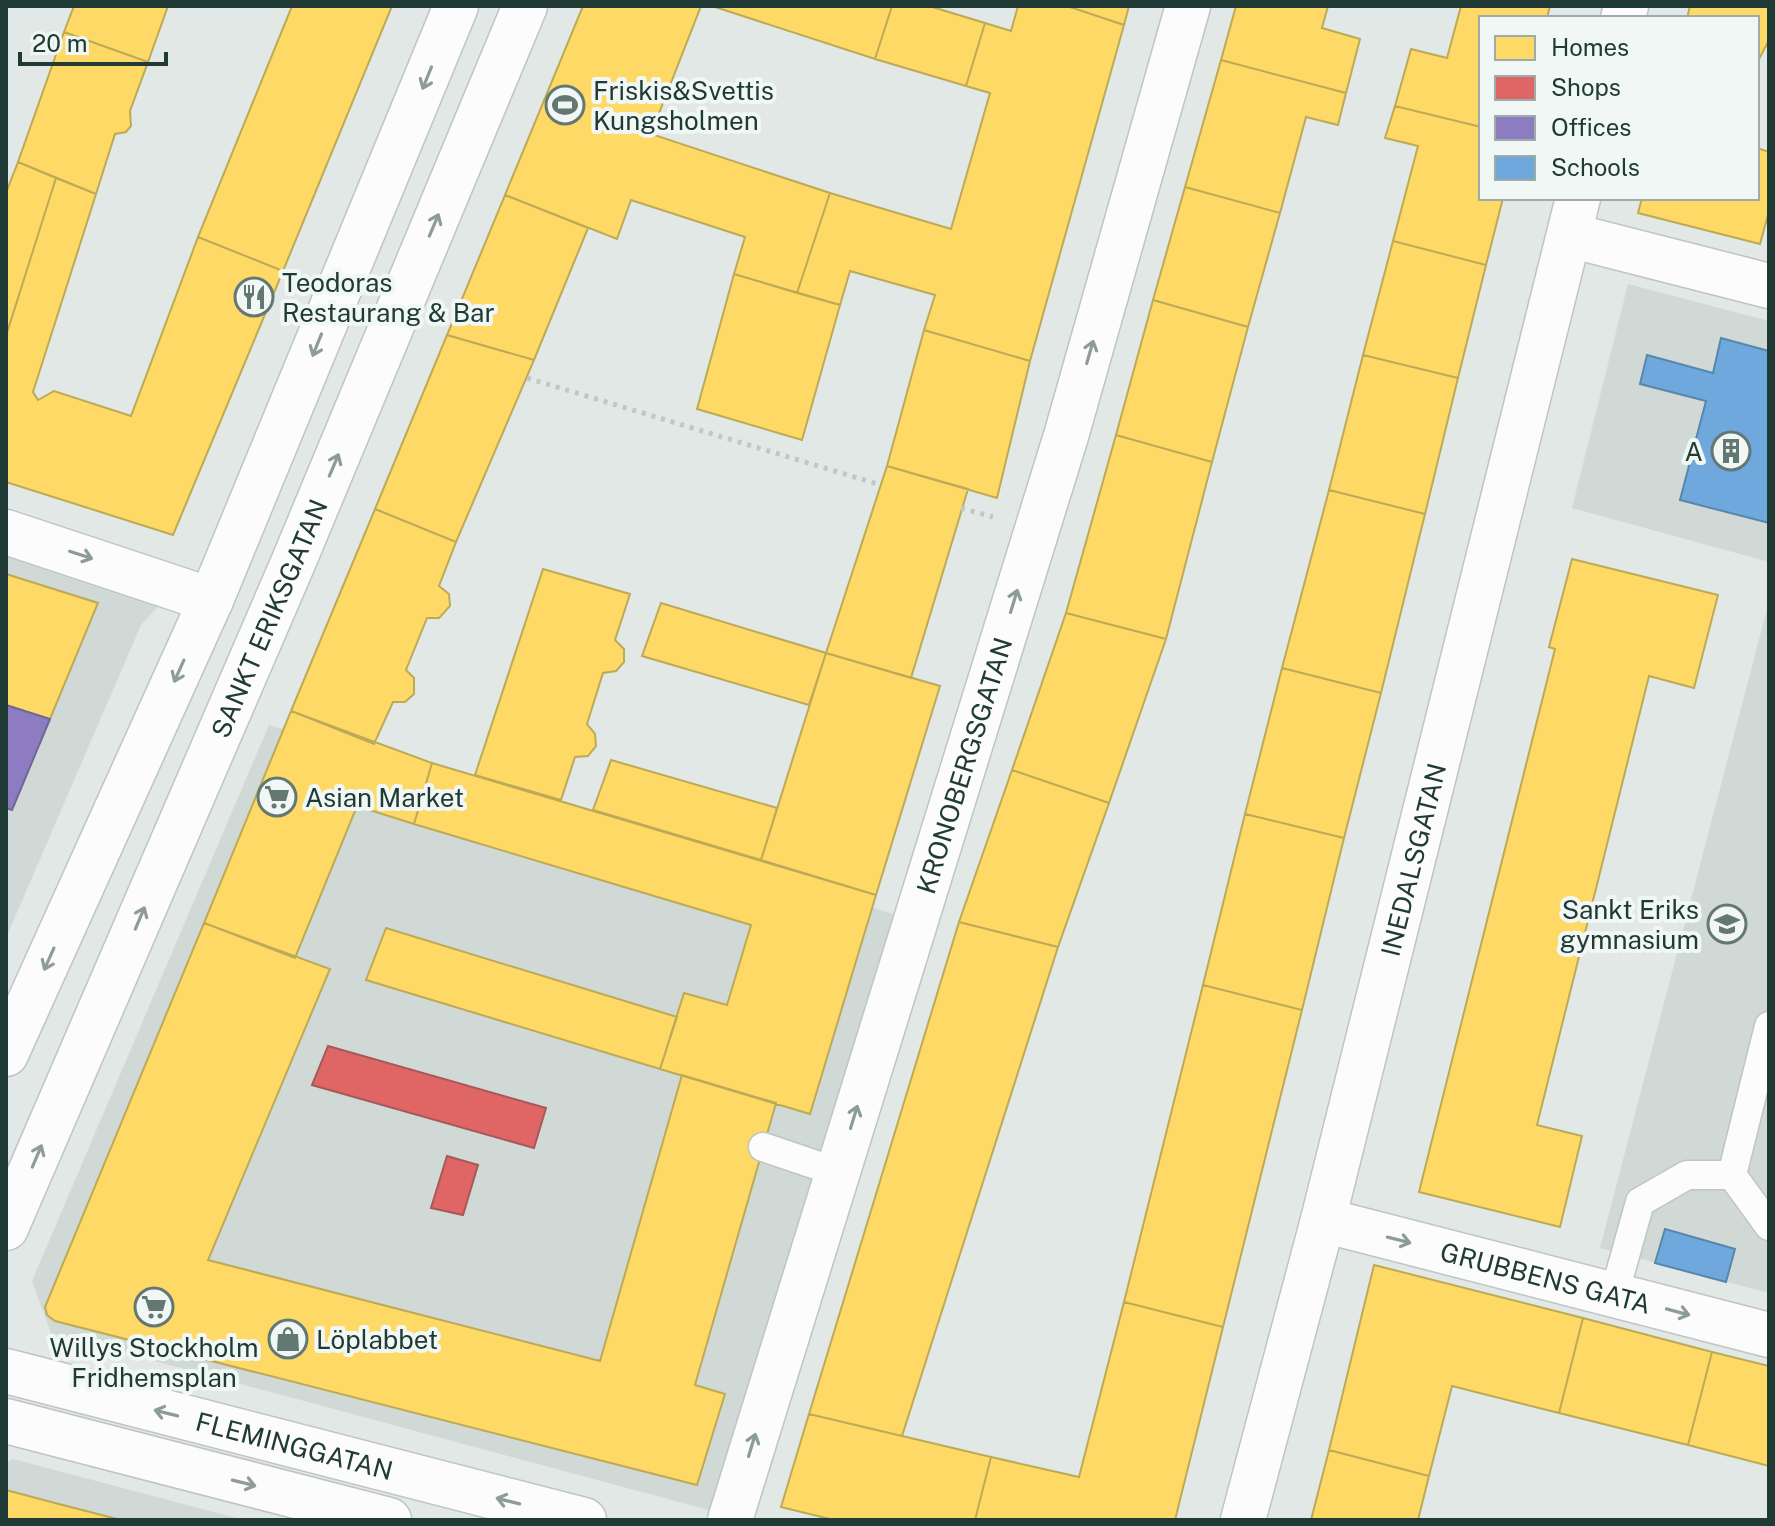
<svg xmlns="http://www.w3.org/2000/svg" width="1775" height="1526" font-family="'Public Sans',sans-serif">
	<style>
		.built { fill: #d0d9d5 }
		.homes { fill: #ffd966; stroke: #bcaa57; stroke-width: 2 }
		.shops { fill: #e06666; stroke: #a65957; stroke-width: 2 }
		.offices { fill: #8e7cc3; stroke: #6d6898; stroke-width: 2 }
		.schools { fill: #6fa8dc; stroke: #5787aa; stroke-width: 2 }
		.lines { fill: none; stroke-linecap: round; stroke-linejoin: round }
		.service-casing { stroke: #bfc5c2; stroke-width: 31 }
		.minor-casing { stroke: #bfc5c2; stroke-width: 47 }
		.tertiary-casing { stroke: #bfc5c2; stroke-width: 47 }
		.secondary-casing { stroke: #bec5c3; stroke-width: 47 }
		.path { stroke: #bfc8c6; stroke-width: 5; stroke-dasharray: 4 6; stroke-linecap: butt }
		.service { stroke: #fbfcfb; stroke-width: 28 }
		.minor { stroke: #fbfcfb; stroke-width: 44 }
		.tertiary { stroke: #fbfcfb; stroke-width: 44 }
		.secondary { stroke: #fbfcfb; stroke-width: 44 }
		.oneway { stroke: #8e9c98 }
		.labels { text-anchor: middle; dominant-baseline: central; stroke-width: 8; stroke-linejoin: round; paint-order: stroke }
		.poi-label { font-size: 26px; fill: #203b35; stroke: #f0f7f4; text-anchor: start }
		.street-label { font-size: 26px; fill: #203b35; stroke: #f0f7f4 }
	</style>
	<rect width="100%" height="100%" fill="#e2e8e5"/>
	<!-- built -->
	<path class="built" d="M 1628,284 L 1769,321 L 1769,562 L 1572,508 Z
		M 6,538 L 172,591 L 141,625 L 6,938 Z
		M 1769,601 L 1769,1293 L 1600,1248 Z
		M 269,725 L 917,921 L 735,1517 L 51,1333 L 32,1281 Z
		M 13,1459 L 244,1520 L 6,1520 L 6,1463 Z"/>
	<!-- homes -->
	<path class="homes" d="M 74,6 L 168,6 L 148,62 L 64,32 Z
		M 292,6 L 392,6 L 283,271 L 198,237 Z
		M 583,6 L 701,6 L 651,134 L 830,193 L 797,293 L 734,274 L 745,237 L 631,200 L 617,239 L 505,195 Z
		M 712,6 L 892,6 L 875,59 Z
		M 892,6 L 929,6 L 985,23 L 966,86 L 875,59 Z
		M 1018,6 L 1067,6 L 1124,25 L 1030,361 L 924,330 L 935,295 L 850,271 L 840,305 L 797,293 L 830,193 L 951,229 L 990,93 L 966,86 L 985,23 L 1011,31 Z
		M 1067,6 L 1129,6 L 1124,25 Z
		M 1236,6 L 1328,6 L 1322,28 L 1360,39 L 1346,93 L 1221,60 Z
		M 1461,6 L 1550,6 L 1547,18 L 1481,18 L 1481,127 L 1395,106 L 1411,49 L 1447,58 Z
		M 1690,6 L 1769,6 L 1769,40 L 1757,63 L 1757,18 L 1687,18 Z
		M 64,32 L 148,62 L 130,111 L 131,126 L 126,132 L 115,134 L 96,194 L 18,162 Z
		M 1221,60 L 1346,93 L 1338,125 L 1306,117 L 1280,213 L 1185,187 Z
		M 1395,106 L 1481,127 L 1481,198 L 1503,198 L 1486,265 L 1393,241 L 1418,146 L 1385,138 Z
		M 1757,148 L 1769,152 L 1769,211 L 1760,244 L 1638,213 L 1642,198 L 1757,198 Z
		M 18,162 L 56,178 L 6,336 L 6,193 Z
		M 56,178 L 96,194 L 33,392 L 38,400 L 54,391 L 131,416 L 198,237 L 283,271 L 173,535 L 6,482 L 6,336 Z
		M 1185,187 L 1280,213 L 1248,327 L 1153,300 Z
		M 505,195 L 588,228 L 534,360 L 447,335 Z
		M 1393,241 L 1486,265 L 1458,378 L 1363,355 Z
		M 734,274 L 840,305 L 802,440 L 697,409 Z
		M 1153,300 L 1248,327 L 1212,462 L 1116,435 Z
		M 924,330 L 1030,361 L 997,498 L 887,466 Z
		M 447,335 L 534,360 L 456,542 L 375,509 Z
		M 1363,355 L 1458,378 L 1425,514 L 1329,490 Z
		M 1116,435 L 1212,462 L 1166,639 L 1066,613 Z
		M 887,466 L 968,489 L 911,678 L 826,653 Z
		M 1329,490 L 1425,514 L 1381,693 L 1282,668 Z
		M 375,509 L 456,542 L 439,586 L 449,594 L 450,606 L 439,618 L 427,618 L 406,670 L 414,678 L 414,694 L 405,702 L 393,702 L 374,744 L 291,711 Z
		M 1572,559 L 1718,595 L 1694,688 L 1649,676 L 1537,1125 L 1582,1136 L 1560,1227 L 1419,1192 L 1555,649 L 1549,647 Z
		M 543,569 L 630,594 L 615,640 L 624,649 L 624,662 L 616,671 L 603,673 L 587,724 L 595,734 L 596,746 L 588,756 L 575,757 L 561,800 L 475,775 Z
		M 6,574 L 98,603 L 50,719 L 6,705 Z
		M 661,603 L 826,653 L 809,705 L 642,656 Z
		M 1066,613 L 1166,639 L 1109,803 L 1012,770 Z
		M 826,653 L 940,686 L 876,895 L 761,860 Z
		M 1282,668 L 1381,693 L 1344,838 L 1245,814 Z
		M 291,711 L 432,763 L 414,824 L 357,806 L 295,958 L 204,923 Z
		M 611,760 L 777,808 L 761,860 L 593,810 Z
		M 432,763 L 876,895 L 810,1114 L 660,1069 L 684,993 L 727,1005 L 751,925 L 414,824 Z
		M 1012,770 L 1109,803 L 1058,947 L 959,922 Z
		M 1245,814 L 1344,838 L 1302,1010 L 1203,985 Z
		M 959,922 L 1058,947 L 902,1436 L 809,1414 Z
		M 204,923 L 330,969 L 208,1260 L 600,1361 L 682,1075 L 776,1103 L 695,1385 L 725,1394 L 697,1485 L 55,1321 L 47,1315 L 45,1307 Z
		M 386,928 L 677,1017 L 660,1069 L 366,980 Z
		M 1203,985 L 1302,1010 L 1223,1327 L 1124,1302 Z
		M 1374,1265 L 1583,1318 L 1559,1413 L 1452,1386 L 1429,1476 L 1329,1450 Z
		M 1124,1302 L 1223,1327 L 1175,1520 L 975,1520 L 991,1457 L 1079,1477 Z
		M 1583,1318 L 1712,1352 L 1688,1445 L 1559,1413 Z
		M 1712,1352 L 1769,1366 L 1769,1466 L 1688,1445 Z
		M 809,1414 L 991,1457 L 975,1520 L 834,1520 L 781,1507 Z
		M 1329,1450 L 1429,1476 L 1418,1520 L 1311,1520 Z
		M 6,1490 L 55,1503 L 121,1520 L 6,1520 Z"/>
	<!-- shops -->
	<path class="shops" d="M 328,1046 L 546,1108 L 534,1148 L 312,1085 Z
		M 447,1156 L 478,1165 L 463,1215 L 431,1208 Z"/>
	<!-- offices -->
	<path class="offices" d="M 6,705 L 50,719 L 12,810 L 6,808 Z"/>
	<!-- schools -->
	<path class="schools" d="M 1721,338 L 1769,351 L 1769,523 L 1680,500 L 1706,401 L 1640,384 L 1647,355 L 1713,373 Z
		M 1665,1229 L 1735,1249 L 1726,1282 L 1655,1263 Z"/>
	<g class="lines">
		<!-- service casing -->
		<g class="service-casing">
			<path id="service" d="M 763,1147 L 837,1172
				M 1732,1175 L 1769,1026
				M 1732,1175 L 1769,1226
				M 1614,1295 L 1640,1202 L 1687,1175 L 1732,1175"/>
		</g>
		<!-- minor casing -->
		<g class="minor-casing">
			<g id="minor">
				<path d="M 1623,18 L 1626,6"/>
				<path d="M 1569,235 L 1769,286"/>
				<path d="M 6,532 L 211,600"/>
				<path id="s1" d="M 1323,1220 L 1769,1335"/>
				<path id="s2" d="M 730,1520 L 1066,436 L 1188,6"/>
				<path id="s3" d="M 1243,1520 L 1323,1220 L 1578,198"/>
			</g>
		</g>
		<!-- tertiary casing -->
		<g class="tertiary-casing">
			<g id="tertiary">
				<path id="s4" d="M 6,1371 L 584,1520"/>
				<path d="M 6,1421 L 389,1520"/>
			</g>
		</g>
		<!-- secondary casing -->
		<g class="secondary-casing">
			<g id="secondary">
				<path d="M 6,1054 L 211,600 L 456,6"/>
				<path id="s5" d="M 6,1228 L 293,563 L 525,6"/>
			</g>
		</g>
		<!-- path -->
		<path class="path" d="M 527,378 L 881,485
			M 961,508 L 993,517"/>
		<!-- service -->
		<use href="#service" class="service"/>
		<!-- minor -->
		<use href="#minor" class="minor"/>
		<!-- tertiary -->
		<use href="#tertiary" class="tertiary"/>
		<!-- secondary -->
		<use href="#secondary" class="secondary"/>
	</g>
	<!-- one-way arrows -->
	<defs><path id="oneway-shaft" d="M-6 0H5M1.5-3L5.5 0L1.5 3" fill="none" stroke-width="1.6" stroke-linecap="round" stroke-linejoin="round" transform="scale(2)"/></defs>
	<g class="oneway">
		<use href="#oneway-shaft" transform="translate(427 78) rotate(112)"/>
		<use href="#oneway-shaft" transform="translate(434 225) rotate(-67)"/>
		<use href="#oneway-shaft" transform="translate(317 345) rotate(112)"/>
		<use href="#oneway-shaft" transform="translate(1090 352) rotate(-74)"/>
		<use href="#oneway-shaft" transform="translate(334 465) rotate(-67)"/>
		<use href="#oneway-shaft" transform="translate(81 555) rotate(18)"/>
		<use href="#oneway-shaft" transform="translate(1014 601) rotate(-73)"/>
		<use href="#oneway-shaft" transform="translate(179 671) rotate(114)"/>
		<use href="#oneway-shaft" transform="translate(140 918) rotate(-67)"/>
		<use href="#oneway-shaft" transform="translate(49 959) rotate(114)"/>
		<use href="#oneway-shaft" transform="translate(854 1117) rotate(-73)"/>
		<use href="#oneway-shaft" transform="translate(37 1156) rotate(-67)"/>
		<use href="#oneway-shaft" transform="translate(1399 1240) rotate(14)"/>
		<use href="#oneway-shaft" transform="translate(1678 1312) rotate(15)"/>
		<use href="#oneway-shaft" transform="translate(166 1413) rotate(-166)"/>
		<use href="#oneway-shaft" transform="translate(752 1445) rotate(-73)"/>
		<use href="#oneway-shaft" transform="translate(244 1483) rotate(14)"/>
		<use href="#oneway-shaft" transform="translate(508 1501) rotate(-166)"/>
	</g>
	<!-- icons -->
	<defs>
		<g id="stadium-ring" transform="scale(2)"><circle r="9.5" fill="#f0f7f4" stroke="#647873" stroke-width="1.5"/><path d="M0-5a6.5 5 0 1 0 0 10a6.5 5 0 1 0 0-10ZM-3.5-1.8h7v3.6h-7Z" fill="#647873"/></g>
		<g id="restaurant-ring" transform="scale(2)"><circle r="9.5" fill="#f0f7f4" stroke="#647873" stroke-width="1.5"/><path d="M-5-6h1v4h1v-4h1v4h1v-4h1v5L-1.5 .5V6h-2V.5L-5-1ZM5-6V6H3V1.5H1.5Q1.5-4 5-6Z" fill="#647873"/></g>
		<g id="building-ring" transform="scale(2)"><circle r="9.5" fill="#f0f7f4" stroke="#647873" stroke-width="1.5"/><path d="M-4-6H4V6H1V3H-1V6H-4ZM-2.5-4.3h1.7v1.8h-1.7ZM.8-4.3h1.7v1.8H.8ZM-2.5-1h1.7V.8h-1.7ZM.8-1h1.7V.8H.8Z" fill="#647873"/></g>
		<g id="supermarket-ring" transform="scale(2)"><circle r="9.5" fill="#f0f7f4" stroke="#647873" stroke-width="1.5"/><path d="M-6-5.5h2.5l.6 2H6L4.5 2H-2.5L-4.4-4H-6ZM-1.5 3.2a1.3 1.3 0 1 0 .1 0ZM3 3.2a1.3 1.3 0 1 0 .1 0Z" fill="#647873"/></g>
		<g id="school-ring" transform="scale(2)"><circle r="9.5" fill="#f0f7f4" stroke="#647873" stroke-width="1.5"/><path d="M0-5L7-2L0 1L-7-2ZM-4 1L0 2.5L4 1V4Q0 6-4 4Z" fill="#647873"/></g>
		<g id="shop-ring" transform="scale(2)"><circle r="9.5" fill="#f0f7f4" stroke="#647873" stroke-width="1.5"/><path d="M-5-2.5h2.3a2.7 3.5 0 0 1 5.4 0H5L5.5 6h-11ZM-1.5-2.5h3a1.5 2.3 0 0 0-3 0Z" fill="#647873"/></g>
	</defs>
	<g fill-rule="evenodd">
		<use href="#stadium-ring" x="565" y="105"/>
		<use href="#restaurant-ring" x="254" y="297"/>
		<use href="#building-ring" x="1731" y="451"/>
		<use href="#supermarket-ring" x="277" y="797"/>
		<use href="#school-ring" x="1727" y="924"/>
		<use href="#supermarket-ring" x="154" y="1307"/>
		<use href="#shop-ring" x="288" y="1339"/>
	</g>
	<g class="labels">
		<!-- poi labels -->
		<g class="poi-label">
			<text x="593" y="90">Friskis&amp;Svettis<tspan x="593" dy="30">Kungsholmen</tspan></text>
			<text x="282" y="282">Teodoras<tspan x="282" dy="30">Restaurang &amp; Bar</tspan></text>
			<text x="1703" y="451" text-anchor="end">A</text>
			<text x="305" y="797">Asian Market</text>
			<text x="1699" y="909" text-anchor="end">Sankt Eriks<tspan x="1699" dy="30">gymnasium</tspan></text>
			<text x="316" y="1339">Löplabbet</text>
			<text x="154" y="1347" text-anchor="middle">Willys Stockholm<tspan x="154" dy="30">Fridhemsplan</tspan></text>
		</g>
		<!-- street labels -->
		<g class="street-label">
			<text stroke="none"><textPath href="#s5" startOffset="664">SANKT ERIKSGATAN</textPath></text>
			<text stroke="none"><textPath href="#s2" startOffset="790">KRONOBERGSGATAN</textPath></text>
			<text stroke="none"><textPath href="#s3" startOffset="682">INEDALSGATAN</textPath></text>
			<text stroke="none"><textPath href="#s1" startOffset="230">GRUBBENS GATA</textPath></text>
			<text stroke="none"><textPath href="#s4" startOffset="298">FLEMINGGATAN</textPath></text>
		</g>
	</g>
	<!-- border -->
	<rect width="1775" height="1526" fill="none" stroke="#203b35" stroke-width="16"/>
	<!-- legend -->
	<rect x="1479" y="16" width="280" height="184" fill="#f0f7f4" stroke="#9daca8" stroke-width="2"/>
	<rect x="1495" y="36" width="40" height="24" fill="#ffd966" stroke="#9daca8" stroke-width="2"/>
	<text x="1551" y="56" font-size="24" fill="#203b35">Homes</text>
	<rect x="1495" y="76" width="40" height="24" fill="#e06666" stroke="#9daca8" stroke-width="2"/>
	<text x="1551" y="96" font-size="24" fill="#203b35">Shops</text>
	<rect x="1495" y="116" width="40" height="24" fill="#8e7cc3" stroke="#9daca8" stroke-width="2"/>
	<text x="1551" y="136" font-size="24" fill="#203b35">Offices</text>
	<rect x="1495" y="156" width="40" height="24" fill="#6fa8dc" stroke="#9daca8" stroke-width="2"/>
	<text x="1551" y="176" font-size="24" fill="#203b35">Schools</text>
	<!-- scale -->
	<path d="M20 52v12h146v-12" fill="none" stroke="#203b35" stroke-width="4"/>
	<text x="32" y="52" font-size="24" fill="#203b35" stroke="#f0f7f4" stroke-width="6" paint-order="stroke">20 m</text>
</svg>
